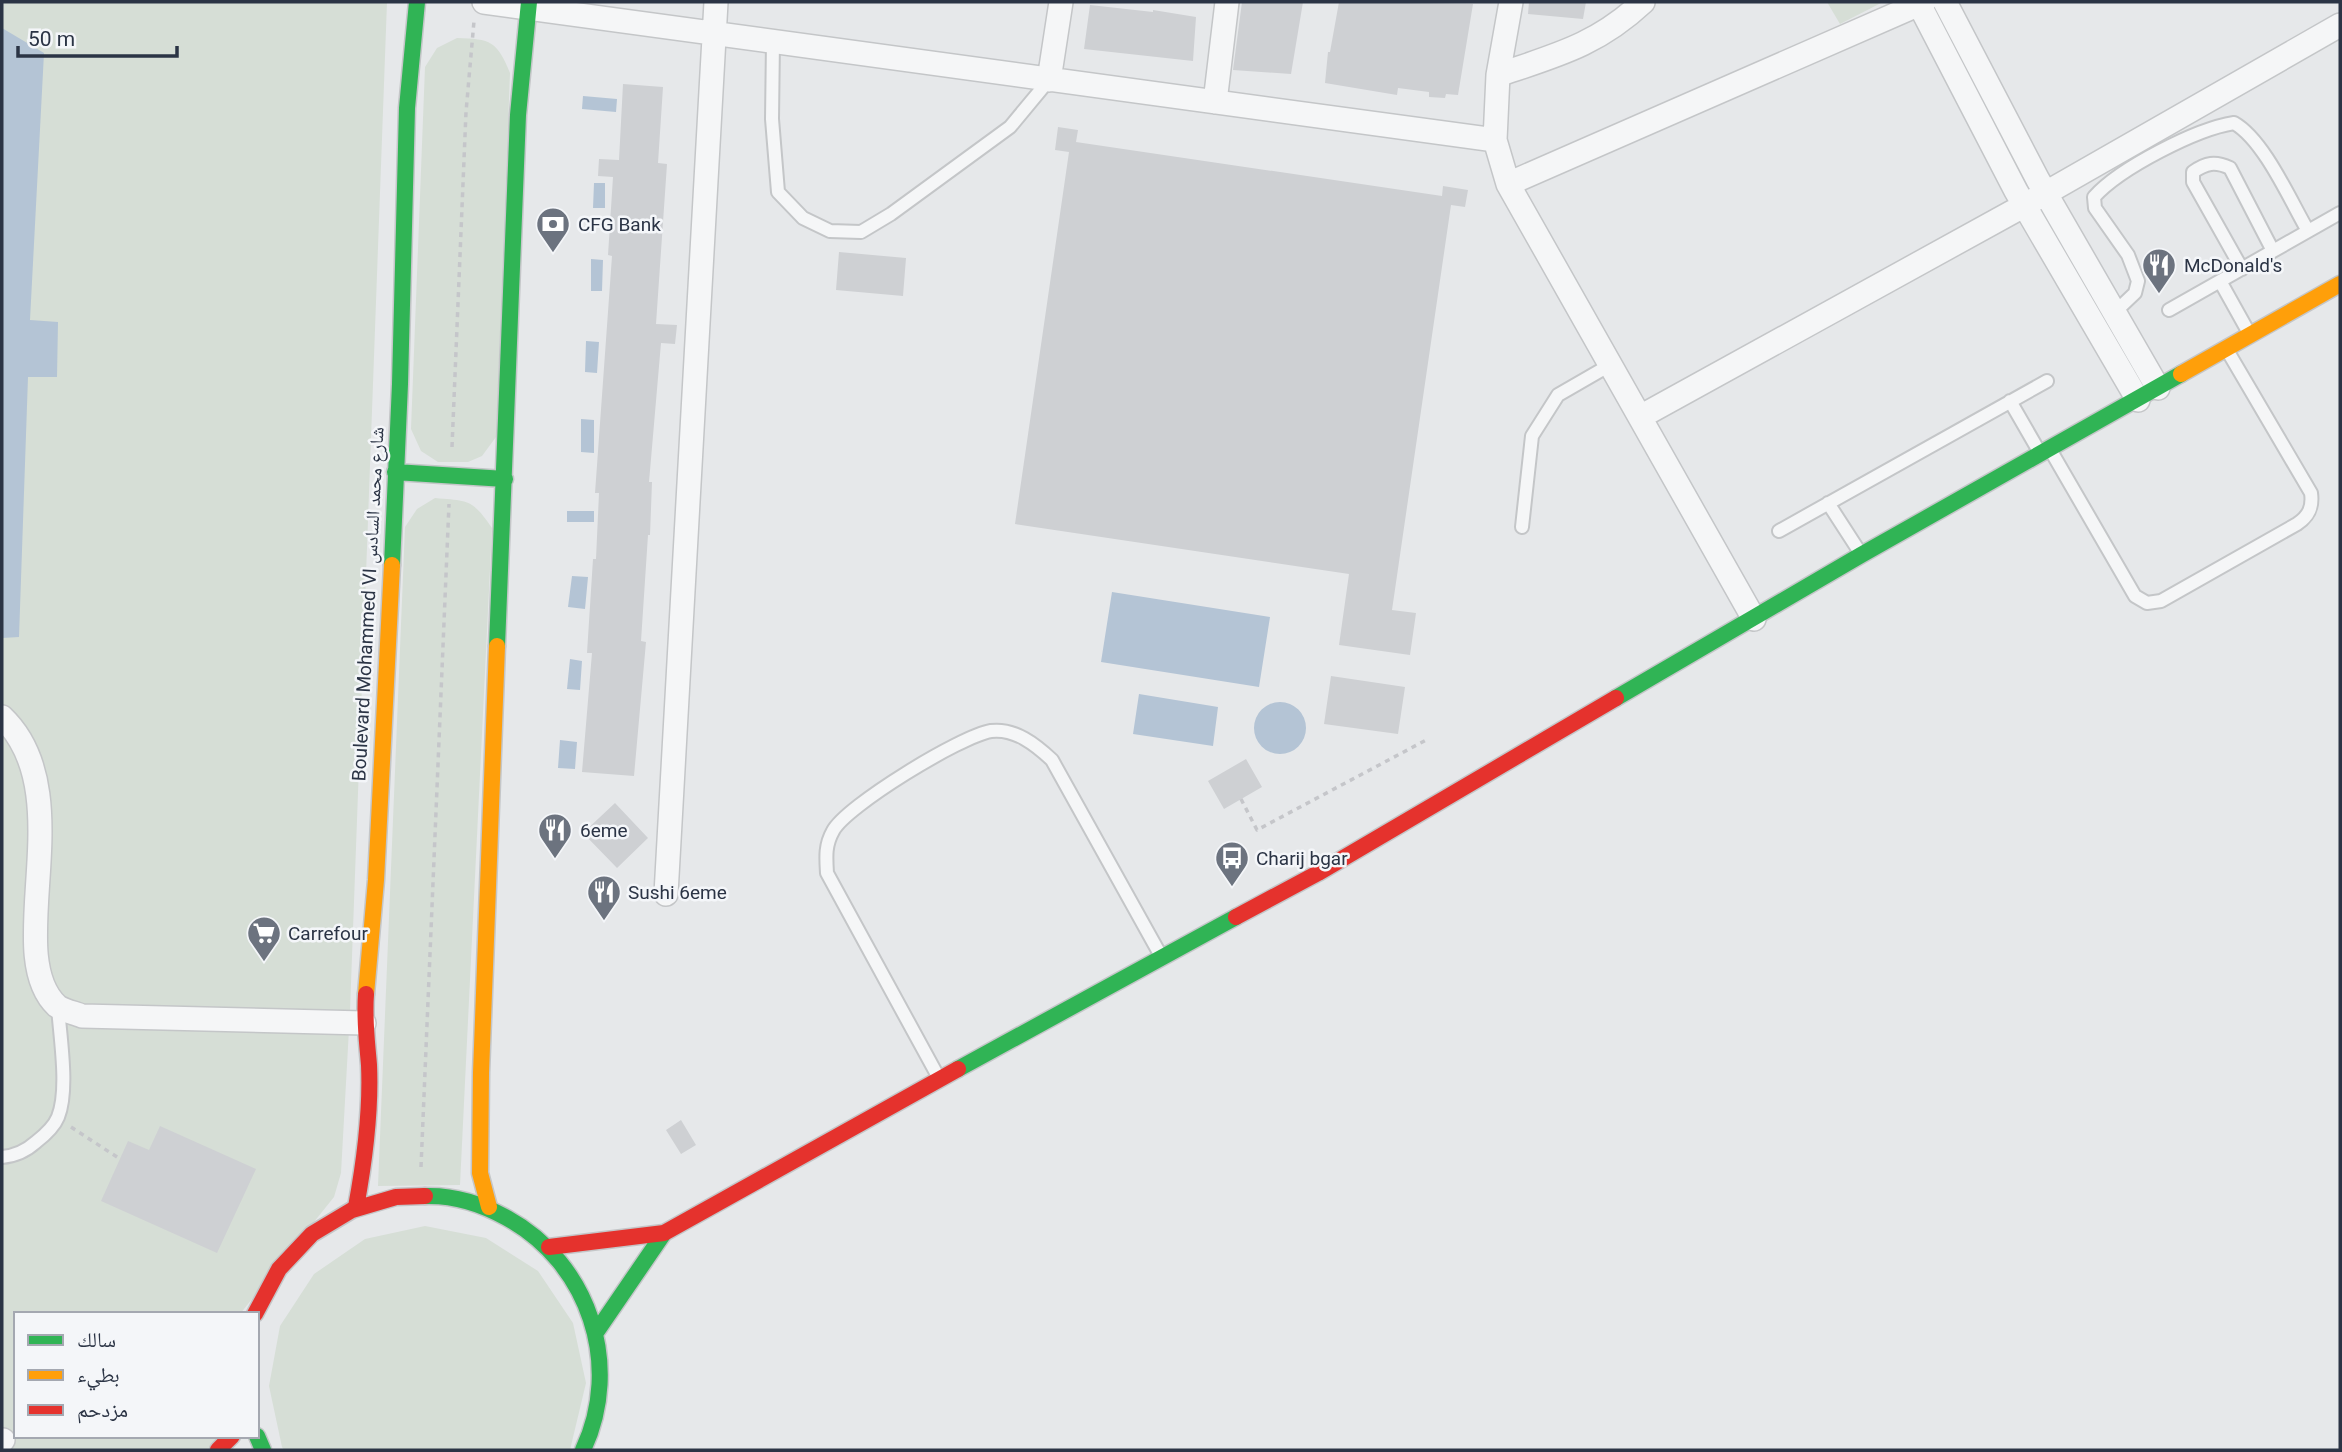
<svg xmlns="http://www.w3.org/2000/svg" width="2342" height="1452" font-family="Roboto,'Noto Naskh Arabic',sans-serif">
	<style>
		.green { fill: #d6ded6 }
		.water { fill: #b4c4d5 }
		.building { fill: #ced0d3 }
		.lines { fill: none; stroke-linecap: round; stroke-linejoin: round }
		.lane-casing { stroke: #c4c6c8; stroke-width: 16 }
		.street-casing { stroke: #c4c6c8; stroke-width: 26 }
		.fast-casing { stroke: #c4c6c8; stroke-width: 19 }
		.slow-casing { stroke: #c4c6c8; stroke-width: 19 }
		.jam-casing { stroke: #c4c6c8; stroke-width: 19 }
		.path { stroke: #c5c6ca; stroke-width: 3.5; stroke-dasharray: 5 5; stroke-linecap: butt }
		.lane { stroke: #f5f6f7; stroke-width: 12 }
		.street { stroke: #f5f6f7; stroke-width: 23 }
		.fast { stroke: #30b455; stroke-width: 16 }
		.slow { stroke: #ff9f0a; stroke-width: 16 }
		.jam { stroke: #e5322d; stroke-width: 16 }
		.labels { text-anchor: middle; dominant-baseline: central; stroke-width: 5; stroke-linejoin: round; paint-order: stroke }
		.poi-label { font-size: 19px; fill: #2b3445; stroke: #f4f6f9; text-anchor: start }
		.street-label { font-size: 19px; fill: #2b3445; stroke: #f4f6f9 }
	</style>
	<rect width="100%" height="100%" fill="#e6e8ea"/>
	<!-- green -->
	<path class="green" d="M 2,2 L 387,2 L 350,1011 L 341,1173 L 334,1197 L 240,1314 L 16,1314 L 16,1436 L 221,1436 L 215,1450 L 2,1450 Z
		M 1827,2 L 1883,2 L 1840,24 Z
		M 457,38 C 491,39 497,41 510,73 L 496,437 L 482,456 L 468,462 L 438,462 L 421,451 L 411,429 L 425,67 L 437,48 Z
		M 435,498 C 469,501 472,499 492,528 L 460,1185 L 378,1186 L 405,527 L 417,509 Z
		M 425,1226 L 486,1238 L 538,1271 L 573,1323 L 586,1383 L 570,1450 L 284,1450 L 282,1447 L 269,1386 L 280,1326 L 314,1274 L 365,1239 Z"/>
	<!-- water -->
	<path class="water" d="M 2,28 L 44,53 L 30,320 L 58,322 L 57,377 L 28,377 L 19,637 L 2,638 Z
		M 583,96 L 617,99 L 616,112 L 582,109 Z
		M 594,183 L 605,183 L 605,208 L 593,208 Z
		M 591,259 L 603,260 L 602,291 L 591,291 Z
		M 586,341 L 599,342 L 597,373 L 585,372 Z
		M 581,419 L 594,420 L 594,453 L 581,452 Z
		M 567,511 L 594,511 L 594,522 L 567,522 Z
		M 572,576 L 588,577 L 585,609 L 568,607 Z
		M 1112,592 L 1270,617 L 1259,687 L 1101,662 Z
		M 570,659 L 582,661 L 580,690 L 567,689 Z
		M 1139,694 L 1218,707 L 1213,746 L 1133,734 Z
		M1254 728a26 26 0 1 1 52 0a26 26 0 1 1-52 0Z
		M 560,740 L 577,742 L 575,769 L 558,768 Z"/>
	<!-- building -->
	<path class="building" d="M 1242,2 L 1303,2 L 1291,74 L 1233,70 Z
		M 1339,2 L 1473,4 L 1458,95 L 1446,94 L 1445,98 L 1429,97 L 1429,92 L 1398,88 L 1397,95 L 1325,83 L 1328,52 L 1330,52 Z
		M 1529,2 L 1586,2 L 1583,19 L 1528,14 Z
		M 1090,5 L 1153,12 L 1153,10 L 1196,17 L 1193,61 L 1084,49 Z
		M 623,84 L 663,87 L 658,163 L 667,164 L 656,324 L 677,325 L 675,344 L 661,343 L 649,482 L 652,482 L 650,535 L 648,535 L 641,641 L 646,642 L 634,776 L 582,772 L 592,653 L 587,653 L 593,559 L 596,559 L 599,493 L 595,493 L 612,256 L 608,255 L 613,177 L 598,176 L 599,159 L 619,160 Z
		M 1058,127 L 1078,130 L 1076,142 L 1442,196 L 1443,186 L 1468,190 L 1465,207 L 1451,205 L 1392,610 L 1416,613 L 1410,655 L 1339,645 L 1349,574 L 1015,524 L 1069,152 L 1055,150 Z
		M 839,252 L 906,258 L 903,296 L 836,290 Z
		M 1331,676 L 1405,687 L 1398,734 L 1324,724 Z
		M 1246,759 L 1262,787 L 1224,809 L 1208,781 Z
		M 615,803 L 648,838 L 617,868 L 583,833 Z
		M 681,1120 L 696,1145 L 681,1154 L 666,1130 Z
		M 160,1126 L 256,1169 L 217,1253 L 101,1201 L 128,1141 L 149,1150 Z"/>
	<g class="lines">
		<!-- lane casing -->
		<g class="lane-casing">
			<path id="lane" d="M 773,41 L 772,119 L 778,192 L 803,218 L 830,231 L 861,232 L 891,214 L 1010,127 L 1049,80
				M 2242,269 L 2193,182 L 2193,172 C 2206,163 2215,161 2230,168 L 2273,251
				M 2220,281 L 2249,333
				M 2169,310 L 2340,213
				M 2115,312 L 2135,293 L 2138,281 L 2128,255 L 2095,208 L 2094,197 C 2120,168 2196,129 2234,123 C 2264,140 2290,200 2308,231
				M 2010,401 L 2040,453
				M 2051,451 L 2135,596 L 2147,603 L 2161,601 L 2297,524 C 2309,516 2313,507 2311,493 L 2227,350
				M 1828,503 L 1861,554
				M 1522,527 L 1532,436 L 1558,395 L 1610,365
				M 1779,531 L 2047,381
				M 940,1080 L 827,873 C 826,857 825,845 833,831 C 846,806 961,736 991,731 C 1015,728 1036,745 1052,760 L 1161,956
				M 2,1157 C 15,1156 26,1151 36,1142 C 45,1135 54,1127 58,1117 C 69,1090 60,1037 58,1007"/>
		</g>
		<!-- street casing -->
		<g class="street-casing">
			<path id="street" d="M 484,2 L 1495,140
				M 1511,2 L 1498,75 L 1495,140 L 1508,184 L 1754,619
				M 1918,2 L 2016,191 L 2138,400
				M 1945,2 L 2038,180 L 2158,388
				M 1498,75 C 1557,55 1597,45 1643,2
				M 1049,80 L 1061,2
				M 1215,102 L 1227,2
				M 1508,184 L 1924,2
				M 1640,417 L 2025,205 L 2340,25
				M 2,717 C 83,794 0,953 57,1006 C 64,1011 75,1013 82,1016 L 364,1023
				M 666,894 L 716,2
				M 2,1441 L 3,1440"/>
		</g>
		<!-- fast casing -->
		<g class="fast-casing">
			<path id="fast" d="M 395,472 L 505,479
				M 392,565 L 400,384 L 407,108 L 417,2
				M 497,646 L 518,115 L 529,2
				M 1616,698 L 1861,555 L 2181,374
				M 958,1069 L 1236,917
				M 425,1196 C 454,1195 482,1204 507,1218 C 589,1263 623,1365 583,1450
				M 597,1331 L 664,1233
				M 257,1436 L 263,1450"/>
		</g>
		<!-- slow casing -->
		<g class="slow-casing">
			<path id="slow" d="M 2181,374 L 2340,284
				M 366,994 L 376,880 L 392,565
				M 489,1207 L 480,1173 L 481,1073 L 497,646"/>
		</g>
		<!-- jam casing -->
		<g class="jam-casing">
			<path id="jam" d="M 1236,917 L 1318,873 L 1616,698
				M 356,1207 C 364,1164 371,1109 369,1065 C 367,1040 364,1021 366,994
				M 549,1247 L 664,1233 L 958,1069
				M 255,1314 L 279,1269 L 312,1234 L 352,1210 L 396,1197 L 425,1196
				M 218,1450 L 232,1436"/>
		</g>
		<!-- path -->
		<path class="path" d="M 452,447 L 466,112 L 474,21
			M 1241,799 L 1257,830 L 1428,739
			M 71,1127 L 120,1159
			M 421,1167 L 449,504"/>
		<!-- lane -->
		<use href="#lane" class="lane"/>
		<!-- street -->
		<use href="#street" class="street"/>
		<!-- fast -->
		<use href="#fast" class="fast"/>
		<!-- slow -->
		<use href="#slow" class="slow"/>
		<!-- jam -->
		<use href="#jam" class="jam"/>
	</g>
	<!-- icons -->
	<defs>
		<g id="bank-pin" transform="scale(1.75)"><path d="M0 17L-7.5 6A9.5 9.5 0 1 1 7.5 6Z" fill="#6c737f" stroke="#f4f6f9"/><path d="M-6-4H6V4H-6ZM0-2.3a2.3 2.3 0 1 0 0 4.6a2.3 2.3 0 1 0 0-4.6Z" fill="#fff"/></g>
		<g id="restaurant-pin" transform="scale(1.75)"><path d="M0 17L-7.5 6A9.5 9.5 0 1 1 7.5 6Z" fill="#6c737f" stroke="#f4f6f9"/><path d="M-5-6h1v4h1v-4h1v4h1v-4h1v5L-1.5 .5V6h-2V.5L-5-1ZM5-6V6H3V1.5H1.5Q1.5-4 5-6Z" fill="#fff"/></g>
		<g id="bus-pin" transform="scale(1.75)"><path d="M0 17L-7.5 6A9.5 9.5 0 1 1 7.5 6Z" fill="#6c737f" stroke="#f4f6f9"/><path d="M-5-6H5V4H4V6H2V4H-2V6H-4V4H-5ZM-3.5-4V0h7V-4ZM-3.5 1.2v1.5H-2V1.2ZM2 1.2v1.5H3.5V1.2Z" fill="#fff"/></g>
		<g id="supermarket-pin" transform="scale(1.75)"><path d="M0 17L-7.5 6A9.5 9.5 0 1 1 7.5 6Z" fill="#6c737f" stroke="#f4f6f9"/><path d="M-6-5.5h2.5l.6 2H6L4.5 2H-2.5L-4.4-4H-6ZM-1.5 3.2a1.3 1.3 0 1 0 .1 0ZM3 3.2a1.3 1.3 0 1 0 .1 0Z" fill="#fff"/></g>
	</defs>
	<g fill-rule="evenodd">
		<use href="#bank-pin" x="553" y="224"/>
		<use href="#restaurant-pin" x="2159" y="265"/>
		<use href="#restaurant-pin" x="555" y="830"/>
		<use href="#bus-pin" x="1232" y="858"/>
		<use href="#restaurant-pin" x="604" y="892"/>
		<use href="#supermarket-pin" x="264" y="933"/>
	</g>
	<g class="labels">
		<!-- poi labels -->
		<g class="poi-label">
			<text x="578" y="224">CFG Bank</text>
			<text x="2184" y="265">McDonald's</text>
			<text x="580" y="830">6eme</text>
			<text x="1256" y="858">Charij bgar</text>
			<text x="628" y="892">Sushi 6eme</text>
			<text x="288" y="933">Carrefour</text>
		</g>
		<!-- street labels -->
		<g class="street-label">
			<text transform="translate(368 604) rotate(-87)">Boulevard Mohammed VI شارع محمد السادس</text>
		</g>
	</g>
	<!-- border -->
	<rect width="2342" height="1452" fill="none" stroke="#2b3445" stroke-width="7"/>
	<!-- legend -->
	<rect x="14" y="1312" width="245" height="126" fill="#f4f6f9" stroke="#a4a8b1" stroke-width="2"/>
	<rect x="28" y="1335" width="35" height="10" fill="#30b455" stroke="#a4a8b1" stroke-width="2"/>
	<text x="77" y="1347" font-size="21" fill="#2b3445">سالك</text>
	<rect x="28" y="1370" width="35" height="10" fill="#ff9f0a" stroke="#a4a8b1" stroke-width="2"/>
	<text x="77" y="1382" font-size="21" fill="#2b3445">بطيء</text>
	<rect x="28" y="1405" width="35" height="10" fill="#e5322d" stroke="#a4a8b1" stroke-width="2"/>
	<text x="77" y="1417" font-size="21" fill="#2b3445">مزدحم</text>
	<!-- scale -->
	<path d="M18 46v10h159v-10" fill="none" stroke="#2b3445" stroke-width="3.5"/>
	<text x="28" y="46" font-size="21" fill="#2b3445" stroke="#f4f6f9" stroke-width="5" paint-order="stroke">50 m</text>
</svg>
